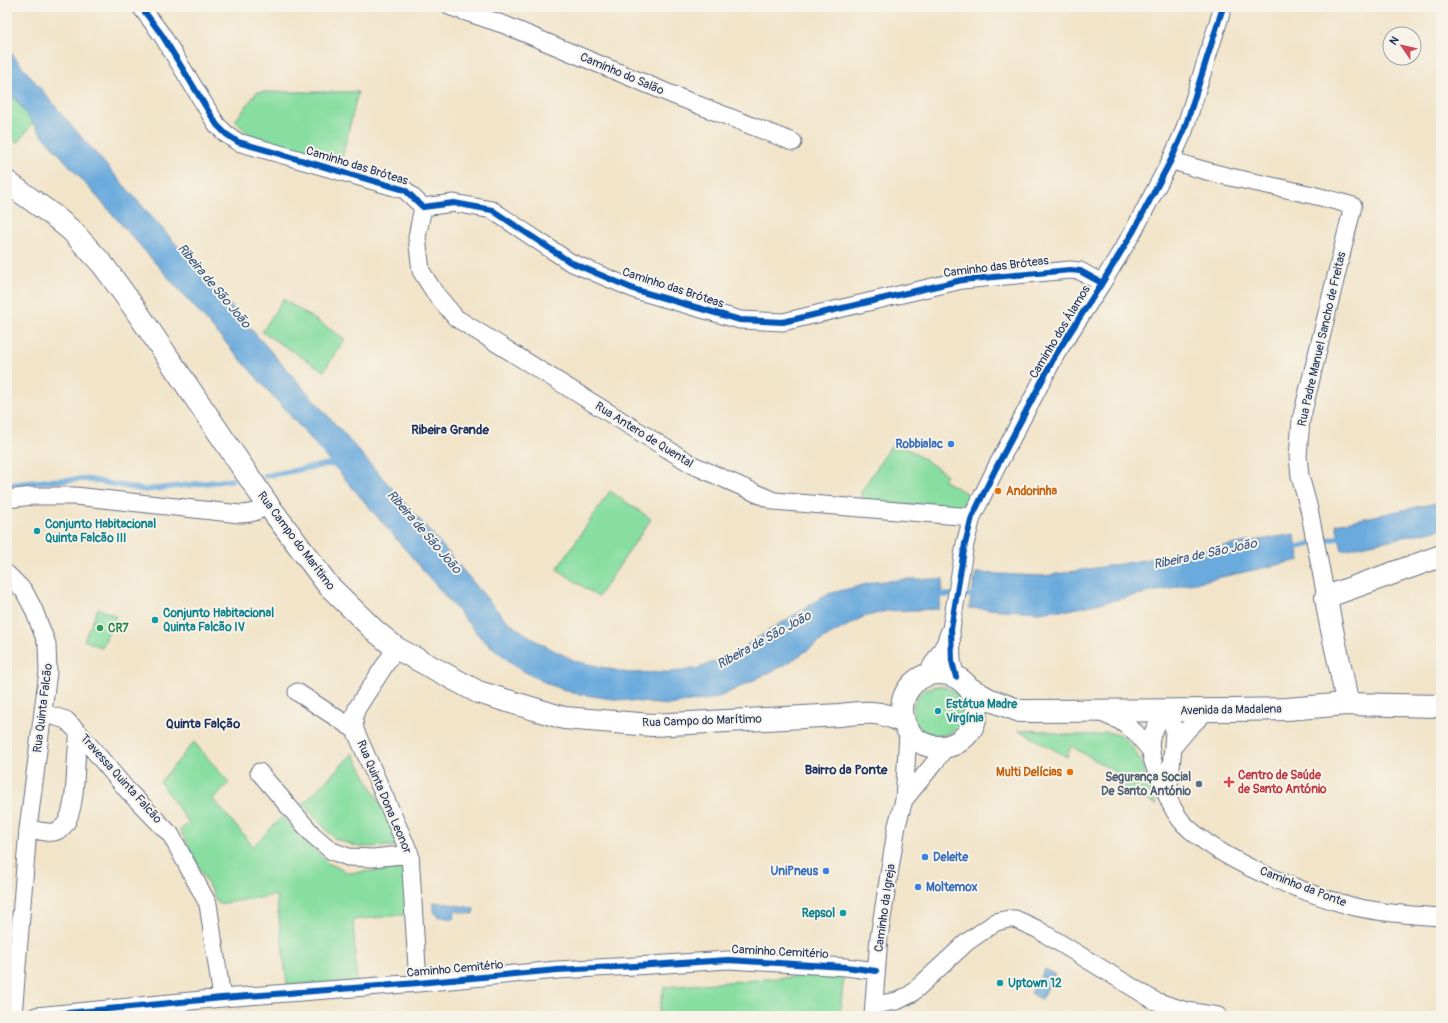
<svg xmlns="http://www.w3.org/2000/svg" width="1448" height="1023" font-family="Pangolin,sans-serif">
	<style>
		.green { fill: #88dea1; stroke: #528680 }
		.water { fill: #6aaadd; stroke: #426c9e }
		.lines { fill: none; stroke-linecap: round; stroke-linejoin: round }
		.stream { stroke: #6aaadd; stroke-width: 5.5 }
		.minor-casing { stroke: #666e83; stroke-width: 19 }
		.major-casing { stroke: #666e83; stroke-width: 24 }
		.minor { stroke: #fff; stroke-width: 17 }
		.major { stroke: #fff; stroke-width: 22 }
		.cycleway-casing { stroke: #f7f3e8; stroke-width: 8 }
		.cycleway { stroke: #0057b8; stroke-width: 6 }
		.shop-dot { fill: #3f7fe0; stroke: #f7f3e8; stroke-width: 1.5 }
		.food-dot { fill: #e8710a; stroke: #f7f3e8; stroke-width: 1.5 }
		.culture-dot { fill: #0f9aa8; stroke: #f7f3e8; stroke-width: 1.5 }
		.leisure-dot { fill: #2e9e5b; stroke: #f7f3e8; stroke-width: 1.5 }
		.health-dot { fill: #e0444e; stroke: #f7f3e8; stroke-width: 1.5 }
		.service-dot { fill: #5c6f8a; stroke: #f7f3e8; stroke-width: 1.5 }
		.labels { text-anchor: middle; dominant-baseline: central; stroke-width: 4; stroke-linejoin: round; paint-order: stroke }
		.street-label { font-size: 12px; fill: #1b2f5e; stroke: #f7f3e8 }
		.shop-label { font-size: 12px; font-weight: bold; fill: #366cbe; stroke: #f7f3e8; text-anchor: end }
		.food-label { font-size: 12px; font-weight: bold; fill: #c56008; stroke: #f7f3e8; text-anchor: start }
		.culture-label { font-size: 12px; font-weight: bold; fill: #0d838f; stroke: #f7f3e8; text-anchor: start }
		.leisure-label { font-size: 12px; font-weight: bold; fill: #27864d; stroke: #f7f3e8; text-anchor: start }
		.health-label { font-size: 12px; font-weight: bold; fill: #be3a42; stroke: #f7f3e8; text-anchor: start }
		.service-label { font-size: 12px; font-weight: bold; fill: #4e5e75; stroke: #f7f3e8; text-anchor: end }
		.water-label { font-size: 13px; font-style: italic; fill: #335484; stroke: #f7f3e8 }
		.neighbourhood-label { font-size: 13px; font-weight: bold; fill: #1b2f5e; stroke: #f7f3e8 }
	</style>
	<rect width="100%" height="100%" fill="#f7f3e8"/>
	<filter id="ink" filterUnits="userSpaceOnUse"><feTurbulence type="fractalNoise" baseFrequency=".025" numOctaves="2"/><feDisplacementMap in="SourceGraphic" scale="8" xChannelSelector="R" yChannelSelector="G"/><feConvolveMatrix kernelMatrix="1 2 1 2 8 2 1 2 1" color-interpolation-filters="sRGB"/></filter>
	<filter id="wash" filterUnits="userSpaceOnUse"><feTurbulence type="fractalNoise" baseFrequency=".012" numOctaves="4" result="noise"/><feDisplacementMap in="SourceGraphic" scale="16" xChannelSelector="R" yChannelSelector="G"/><feGaussianBlur stdDeviation="0.9" result="paint"/><feColorMatrix in="noise" values="0 0 0 0 0 0 0 0 0 0 0 0 0 0 0 0 0 1.4 0 .05"/><feComposite in="paint" operator="in"/></filter>
	<g filter="url(#wash)">
		<rect width="100%" height="100%" fill="#f1e4c9"/>
		<!-- green -->
		<path class="green" d="M 7,90 L 34,122 L 17,143 L 7,136 Z
			M 257,92 L 358,92 L 341,162 L 260,144 L 235,121 Z
			M 283,299 L 345,339 L 324,371 L 262,332 Z
			M 895,440 L 946,474 L 943,480 L 971,496 L 960,505 L 953,507 L 870,503 L 862,499 L 861,492 Z
			M 610,491 L 651,519 L 598,597 L 557,569 Z
			M 98,608 L 116,616 L 102,648 L 84,640 Z
			M913 711a25 25 0 1 1 50 0a25 25 0 1 1-50 0Z
			M 1019,730 L 1048,731 L 1061,735 L 1101,735 L 1104,732 C 1113,733 1120,735 1127,741 C 1140,751 1150,789 1156,805 L 1114,782 L 1115,772 L 1071,746 L 1067,757 Z
			M 194,742 L 229,783 L 213,799 L 253,846 L 282,817 L 328,863 L 349,873 L 407,868 L 411,914 L 353,920 L 357,984 L 287,984 L 276,895 L 218,904 L 180,830 L 189,823 L 160,782 Z
			M 353,753 L 403,846 L 359,847 L 335,839 L 303,804 Z
			M 844,973 L 840,1016 L 658,1016 L 664,987 Z"/>
		<!-- water -->
		<path class="water" d="M 7,48 L 68,122 L 434,536 L 501,615 L 511,624 L 536,641 L 575,661 L 628,673 L 673,672 L 699,668 L 736,653 L 751,642 L 828,594 L 875,582 L 910,579 L 943,579 L 939,609 L 886,611 L 863,617 L 828,636 L 788,663 L 744,685 L 717,698 L 668,705 L 605,698 L 573,693 L 548,684 L 518,668 L 481,638 L 310,438 L 38,130 L 7,87 Z
			M 1441,502 L 1441,529 L 1342,550 L 1336,524 Z
			M 1294,534 L 1300,560 L 1068,610 L 1051,610 L 1040,612 L 969,608 L 976,573 L 1044,576 L 1120,564 Z
			M 434,902 L 474,908 L 473,914 L 455,911 L 453,919 L 437,916 L 434,911 Z
			M 1045,969 L 1055,975 L 1041,999 L 1031,993 Z"/>
		<g class="lines">
			<!-- stream -->
			<path class="stream" d="M 265,476 L 329,464 L 340,466
				M 7,486 L 14,484 L 47,481 L 85,479 L 145,490 L 232,480
				M 1289,549 L 1345,536
				M 934,595 L 979,595"/>
		</g>
	</g>
	<g filter="url(#ink)">
		<g class="lines">
			<!-- minor casing -->
			<g class="minor-casing">
				<path id="minor" d="M 141,7 L 162,35 L 217,125 L 226,134 L 238,142 L 405,190 L 423,207 L 454,203 L 492,210 L 570,262 L 636,290 L 740,320 L 783,322 L 962,280 L 1070,270 L 1080,271 L 1102,283
					M 451,7 L 505,25 L 673,95 L 793,142
					M 1171,160 C 1230,181 1293,187 1353,206 L 1301,420 L 1298,456 L 1300,476 L 1309,509 L 1326,597
					M 423,207 L 417,237 L 421,271 L 435,293 L 456,318 L 693,465 L 774,501 L 972,517
					M 7,499 L 32,496 L 75,496 L 240,514 C 252,514 258,511 268,505
					M 7,574 L 24,591 L 33,608 L 47,644 L 48,672 L 28,829 L 13,1016
					M 396,648 L 357,708 L 354,717 L 355,730 L 410,854 L 418,983
					M 926,675 L 945,644 L 949,633
					M 956,677 L 952,661 L 951,629 L 965,544 L 972,517 L 996,468 L 1056,354 L 1102,283 L 1133,232 L 1171,160 L 1184,131 L 1223,7
					M 297,692 L 355,730
					M 1165,711 C 1161,718 1153,730 1151,738 C 1148,753 1155,768 1161,781 C 1167,796 1173,812 1184,824 C 1221,861 1301,892 1351,906 C 1379,913 1412,915 1441,917
					M 1165,711 L 1173,724 L 1174,731 L 1173,747 L 1168,796
					M 1099,712 L 1120,721 L 1135,732 L 1151,751
					M 43,713 L 66,720 L 79,733 L 127,790 L 171,835 L 208,904 L 222,998
					M 1173,747 L 1188,729 L 1207,710
					M 259,772 L 313,835 L 332,851 L 348,857 L 373,858 L 410,854
					M 904,800 L 935,762 L 946,747
					M 28,829 C 36,830 46,833 53,832 C 59,831 65,826 67,821 C 78,800 74,758 79,733
					M 874,1005 L 897,1001 L 911,994 L 967,942 L 996,922 L 1009,919 L 1015,919 L 1037,929 L 1155,1001 L 1187,1011 L 1218,1016
					M 36,1016 L 222,998 L 418,983 L 557,970 L 635,966 L 728,960 L 846,967 L 876,971
					M 873,1016 L 879,937 L 897,825 L 904,800 L 908,733"/>
			</g>
			<!-- major casing -->
			<g class="major-casing">
				<path id="major" d="M 7,182 L 54,216 L 72,231 L 103,265 L 133,306 L 268,505 L 328,585 L 374,630 L 396,648 L 478,692 L 564,718 L 652,725 L 840,715 C 864,712 880,710 903,722
					M902 710a37 37 0 1 1 74 0a37 37 0 1 1-74 0Z
					M 969,688 L 988,699 L 1020,711 L 1025,711 L 1233,710 L 1287,709 L 1347,704 L 1441,706
					M 1347,704 C 1342,668 1331,633 1326,597 L 1441,556"/>
			</g>
			<!-- minor -->
			<use href="#minor" class="minor"/>
			<!-- major -->
			<use href="#major" class="major"/>
			<!-- cycleway casing -->
			<g class="cycleway-casing">
				<path id="cycleway" d="M 141,7 L 162,35 L 217,125 L 226,134 L 238,142 L 405,190 L 423,207 L 454,203 L 492,210 L 570,262 L 636,290 L 740,320 L 783,322 L 962,280 L 1070,270 L 1080,271 L 1102,283
					M 956,677 L 952,661 L 951,629 L 965,544 L 972,517 L 996,468 L 1056,354 L 1102,283 L 1133,232 L 1171,160 L 1184,131 L 1223,7
					M 36,1016 L 222,998 L 418,983 L 557,970 L 635,966 L 728,960 L 846,967 L 876,971"/>
			</g>
			<!-- cycleway -->
			<use href="#cycleway" class="cycleway"/>
		</g>
	</g>
	<!-- markers -->
	<g class="shop-dot">
		<circle cx="951" cy="444" r="4"/>
		<circle cx="925" cy="857" r="4"/>
		<circle cx="826" cy="871" r="4"/>
		<circle cx="918" cy="887" r="4"/>
	</g>
	<g class="food-dot">
		<circle cx="998" cy="491" r="4"/>
		<circle cx="1070" cy="772" r="4"/>
	</g>
	<g class="culture-dot">
		<circle cx="37" cy="531" r="4"/>
		<circle cx="155" cy="620" r="4"/>
		<circle cx="938" cy="711" r="4"/>
		<circle cx="843" cy="913" r="4"/>
		<circle cx="1000" cy="983" r="4"/>
	</g>
	<circle class="leisure-dot" cx="100" cy="628" r="4"/>
	<path class="health-dot" d="M1227 776h4v4h4v4h-4v4h-4v-4h-4v-4h4z"/>
	<circle class="service-dot" cx="1199" cy="784" r="4"/>
	<g class="labels">
		<!-- street labels -->
		<g class="street-label">
			<text transform="translate(622 74) rotate(23)">Caminho do Salão</text>
			<text transform="translate(357 166) rotate(17)">Caminho das Bróteas</text>
			<text transform="translate(996 267) rotate(-7)">Caminho das Bróteas</text>
			<text transform="translate(673 288) rotate(18)">Caminho das Bróteas</text>
			<text transform="translate(1060 332) rotate(-59)">Caminho dos Álamos</text>
			<text transform="translate(1322 339) rotate(-77)">Rua Padre Manuel Sancho de Freitas</text>
			<text transform="translate(644 435) rotate(32)">Rua Antero de Quental</text>
			<text transform="translate(296 541) rotate(53)">Rua Campo do Marítimo</text>
			<text transform="translate(43 708) rotate(-83)">Rua Quinta Falcão</text>
			<text transform="translate(1231 710) rotate(-1)">Avenida da Madalena</text>
			<text transform="translate(702 721) rotate(-2)">Rua Campo do Marítimo</text>
			<text transform="translate(121 779) rotate(48)">Travessa Quinta Falcão</text>
			<text transform="translate(384 797) rotate(67)">Rua Quinta Dona Leonor</text>
			<text transform="translate(1303 887) rotate(21)">Caminho da Ponte</text>
			<text transform="translate(885 908) rotate(-82)">Caminho da Igreja</text>
			<text transform="translate(780 952) rotate(3)">Caminho Cemitério</text>
			<text transform="translate(455 969) rotate(-5)">Caminho Cemitério</text>
		</g>
		<!-- shop labels -->
		<g class="shop-label">
			<text x="943" y="444">Robbialac</text>
			<text x="933" y="857" text-anchor="start">Deleite</text>
			<text x="818" y="871">UniPneus</text>
			<text x="926" y="887" text-anchor="start">Moltemox</text>
		</g>
		<!-- food labels -->
		<g class="food-label">
			<text x="1006" y="491">Andorinha</text>
			<text x="1062" y="772" text-anchor="end">Multi Delícias</text>
		</g>
		<!-- culture labels -->
		<g class="culture-label">
			<text x="45" y="524">Conjunto Habitacional<tspan x="45" dy="14">Quinta Falcão III</tspan></text>
			<text x="163" y="613">Conjunto Habitacional<tspan x="163" dy="14">Quinta Falcão IV</tspan></text>
			<text x="946" y="704">Estátua Madre<tspan x="946" dy="14">Virgínia</tspan></text>
			<text x="835" y="913" text-anchor="end">Repsol</text>
			<text x="1008" y="983">Uptown 12</text>
		</g>
		<!-- leisure labels -->
		<g class="leisure-label">
			<text x="108" y="628">CR7</text>
		</g>
		<!-- health labels -->
		<g class="health-label">
			<text x="1238" y="775">Centro de Saúde<tspan x="1238" dy="14">de Santo António</tspan></text>
		</g>
		<!-- service labels -->
		<g class="service-label">
			<text x="1191" y="777">Segurança Social<tspan x="1191" dy="14">De Santo António</tspan></text>
		</g>
		<!-- water labels -->
		<g class="water-label">
			<text transform="translate(214 286) rotate(50)">Ribeira de São João</text>
			<text transform="translate(424 532) rotate(49)">Ribeira de São João</text>
			<text transform="translate(1205 554) rotate(-12)">Ribeira de São João</text>
			<text transform="translate(764 640) rotate(-29)">Ribeira de São João</text>
		</g>
		<!-- neighbourhood labels -->
		<g class="neighbourhood-label">
			<text x="450" y="430">Ribeira Grande</text>
			<text x="203" y="724">Quinta Falção</text>
			<text x="846" y="770">Bairro da Ponte</text>
		</g>
	</g>
	<!-- margin -->
	<rect width="1448" height="1023" fill="none" stroke="#f7f3e8" stroke-width="24"/>
	<!-- north arrow -->
	<g transform="translate(1402 46) rotate(304)"><circle r="19" fill="#f7f3e8" stroke="#9fa5b1"/>
	<path d="M0-3L7 15L0 10L-7 15Z" fill="#d1495b"/>
	<text y="-6" font-size="11" font-weight="bold" text-anchor="middle" fill="#1b2f5e">N</text>
	</g>
</svg>
